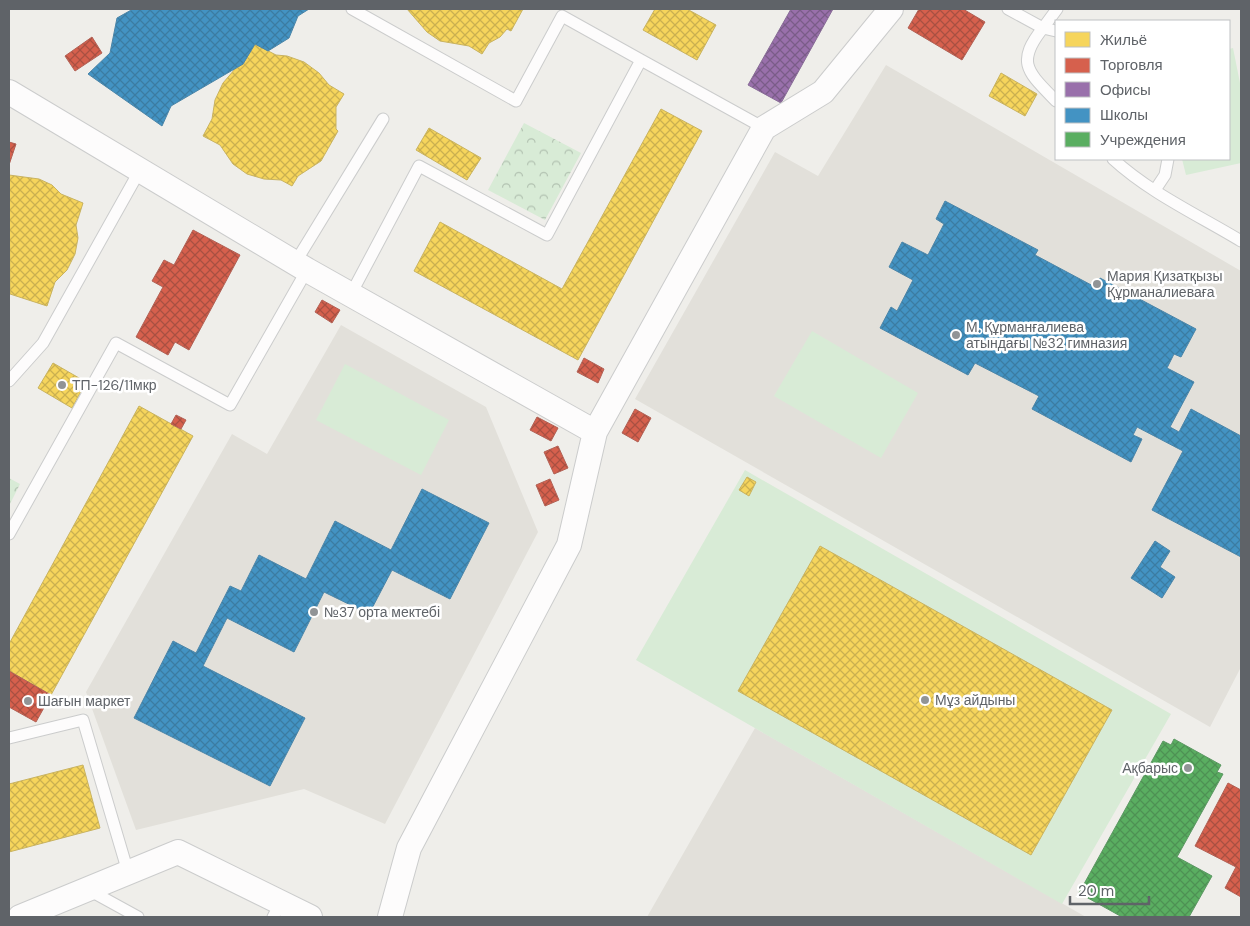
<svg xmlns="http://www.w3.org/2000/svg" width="1250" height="926" font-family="'DM Sans',sans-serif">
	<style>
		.education { fill: #e2e0da }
		.park { fill: url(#park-crowns) }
		.garden { fill: #d8ebd6 }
		.homes { fill: url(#homes-cross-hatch); stroke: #c9b360 }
		.shops { fill: url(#shops-cross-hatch); stroke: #b26155 }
		.offices { fill: url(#offices-cross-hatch); stroke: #886c97 }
		.schools { fill: url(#schools-cross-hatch); stroke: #4b85a8 }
		.public { fill: url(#public-cross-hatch); stroke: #5c9863 }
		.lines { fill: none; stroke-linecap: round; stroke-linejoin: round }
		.service-casing { stroke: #cbcccc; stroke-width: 13 }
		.minor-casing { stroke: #cbcccc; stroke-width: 26 }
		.service { stroke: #fdfcfc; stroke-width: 11 }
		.minor { stroke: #fdfcfc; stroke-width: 24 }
		.poi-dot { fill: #919496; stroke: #fff; stroke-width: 2 }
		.labels { text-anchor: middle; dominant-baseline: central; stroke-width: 5; stroke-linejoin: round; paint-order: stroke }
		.poi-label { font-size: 14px; fill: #5f6368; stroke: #fff; text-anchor: start }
	</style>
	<defs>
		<pattern id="park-crowns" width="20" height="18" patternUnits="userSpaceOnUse" patternTransform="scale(1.25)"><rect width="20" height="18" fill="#d8ebd6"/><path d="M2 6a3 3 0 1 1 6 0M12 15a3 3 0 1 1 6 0" fill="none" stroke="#b2c2b1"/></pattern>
		<pattern id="homes-cross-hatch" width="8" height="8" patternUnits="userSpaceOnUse" patternTransform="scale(1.25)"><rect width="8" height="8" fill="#f6d55c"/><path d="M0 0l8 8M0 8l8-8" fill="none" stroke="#cab050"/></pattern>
		<pattern id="shops-cross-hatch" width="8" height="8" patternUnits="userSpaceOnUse" patternTransform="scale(1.25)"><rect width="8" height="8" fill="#d6604d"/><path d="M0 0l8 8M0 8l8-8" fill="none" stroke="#a85042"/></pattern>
		<pattern id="offices-cross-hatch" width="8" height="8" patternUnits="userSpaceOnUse" patternTransform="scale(1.25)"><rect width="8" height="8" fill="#9970ab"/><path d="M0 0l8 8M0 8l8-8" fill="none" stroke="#7a5c88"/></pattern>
		<pattern id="schools-cross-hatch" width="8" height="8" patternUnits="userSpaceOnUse" patternTransform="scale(1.25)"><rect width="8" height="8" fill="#4393c3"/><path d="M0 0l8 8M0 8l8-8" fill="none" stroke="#3b7ca2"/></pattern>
		<pattern id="public-cross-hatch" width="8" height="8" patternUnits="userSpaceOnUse" patternTransform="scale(1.25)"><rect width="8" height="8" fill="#5aae61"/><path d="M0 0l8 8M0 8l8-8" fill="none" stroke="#4e9154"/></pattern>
	</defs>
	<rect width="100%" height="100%" fill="#efeeea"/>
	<!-- education -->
	<path class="education" d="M 886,65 L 1241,271 L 1241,667 L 1210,727 L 635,399 L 775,152 L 818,176 Z
		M 341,325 L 486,407 L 538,532 L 385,824 L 304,789 L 136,830 L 86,692 L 232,434 L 267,454 Z
		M 755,728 L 1086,917 L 647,917 Z"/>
	<!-- park -->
	<path class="park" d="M 524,123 L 581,153 L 545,220 L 488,190 Z
		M 9,478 L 20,484 L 9,506 Z"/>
	<!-- garden -->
	<path class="garden" d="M 1233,48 L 1241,88 L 1241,163 L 1186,175 L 1182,159 L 1229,159 L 1229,49 Z
		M 812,331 L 918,393 L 881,458 L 774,396 Z
		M 345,364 L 449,420 L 421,475 L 316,420 Z
		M 745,470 L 1171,714 L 1062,904 L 636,660 Z"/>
	<!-- homes -->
	<path class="homes" d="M 407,9 L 523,9 L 511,31 L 507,29 L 500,37 L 489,43 L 482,54 L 469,46 L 440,41 L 427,32 Z
		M 655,9 L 687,9 L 716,25 L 697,60 L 643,30 Z
		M 255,44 L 276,55 L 287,56 L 304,62 L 319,73 L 329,85 L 344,94 L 336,107 L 336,129 L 338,131 L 321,161 L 298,176 L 292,186 L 281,180 L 264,179 L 247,174 L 233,164 L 220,145 L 203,136 L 212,119 L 215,100 L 223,83 L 235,69 L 243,64 Z
		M 1001,73 L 1037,94 L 1025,116 L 989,96 Z
		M 661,109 L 702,131 L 578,360 L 414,271 L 440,222 L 562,289 Z
		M 429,128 L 481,158 L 467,180 L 416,150 Z
		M 9,175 L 39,179 L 52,185 L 61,194 L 83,203 L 76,225 L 78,238 L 75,254 L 67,270 L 55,282 L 47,306 L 10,294 Z
		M 53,363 L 86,382 L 72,408 L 38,388 Z
		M 139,406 L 193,436 L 51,695 L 9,671 L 9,644 Z
		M 747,477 L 756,482 L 749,496 L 739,490 Z
		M 820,546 L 1112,710 L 1031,855 L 738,691 Z
		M 83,765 L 100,828 L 9,852 L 9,784 Z"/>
	<!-- shops -->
	<path class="shops" d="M 919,9 L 963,9 L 985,22 L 962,60 L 908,28 Z
		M 92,37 L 102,53 L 75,71 L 65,56 Z
		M 9,142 L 16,144 L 9,165 Z
		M 193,230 L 240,255 L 189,350 L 175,342 L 168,355 L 136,337 L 163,287 L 152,281 L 164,260 L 174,265 Z
		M 322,300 L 340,310 L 332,323 L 315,312 Z
		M 584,358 L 604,369 L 598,383 L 577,372 Z
		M 635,409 L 651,418 L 638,442 L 622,433 Z
		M 176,415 L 186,420 L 181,429 L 171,424 Z
		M 537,417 L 558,428 L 551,441 L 530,430 Z
		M 558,446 L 568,468 L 554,474 L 544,452 Z
		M 550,479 L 559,500 L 545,506 L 536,485 Z
		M 9,671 L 51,695 L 36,722 L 9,707 Z
		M 1228,783 L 1241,790 L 1241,897 L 1225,888 L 1236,867 L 1195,846 Z"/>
	<!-- offices -->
	<path class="offices" d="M 791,9 L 833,9 L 781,103 L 748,85 Z"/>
	<!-- schools -->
	<path class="schools" d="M 133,9 L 309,9 L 298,16 L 289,38 L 268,51 L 255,44 L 243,64 L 171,106 L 162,126 L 88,74 L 110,53 L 117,18 Z
		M 945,201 L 1038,250 L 1035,255 L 1095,287 L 1100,278 L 1196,329 L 1181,357 L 1174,354 L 1167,368 L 1194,382 L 1170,427 L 1179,432 L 1191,409 L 1241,436 L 1241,557 L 1152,510 L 1183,451 L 1137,427 L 1133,435 L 1142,439 L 1131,462 L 1032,409 L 1039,396 L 975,363 L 968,375 L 880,328 L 891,307 L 897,311 L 913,280 L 889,267 L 902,242 L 928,255 L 944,224 L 936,219 Z
		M 422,489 L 489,523 L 450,599 L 392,570 L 369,614 L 324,592 L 294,652 L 227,618 L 203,666 L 305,718 L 270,786 L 134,718 L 173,641 L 196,653 L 230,586 L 241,591 L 259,555 L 306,579 L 335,521 L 391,550 Z
		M 1155,541 L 1170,551 L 1160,567 L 1175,577 L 1162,598 L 1131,578 Z"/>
	<!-- public -->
	<path class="public" d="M 1174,739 L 1221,765 L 1217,772 L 1223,774 L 1177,857 L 1212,876 L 1189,917 L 1122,917 L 1079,893 L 1163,741 L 1171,745 Z"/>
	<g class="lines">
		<!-- service casing -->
		<g class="service-casing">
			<path id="service" d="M 352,9 L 516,101 L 562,16 L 641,60
				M 1008,9 L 1043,28 L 1057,9
				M 1056,31 L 1043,28 C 1015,63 1028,72 1056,101
				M 1113,159 C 1150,193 1198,215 1241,241
				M 1155,190 L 1165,175 L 1168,159
				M 295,263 L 383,119
				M 351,294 L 419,166 L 547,235 L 641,60 L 764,128
				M 9,381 L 43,343 L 140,170
				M 9,534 L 116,343 L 230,405 L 307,270
				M 9,738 L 83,720 L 128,872
				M 87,889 L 138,917
				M 273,917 L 281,902"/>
		</g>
		<!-- minor casing -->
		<g class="minor-casing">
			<path id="minor" d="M 9,92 L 307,270 L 595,432
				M 20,917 L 178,852 L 310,917
				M 390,917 L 409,848 L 569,545 L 595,432 L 764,128 L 823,92 L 891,9"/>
		</g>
		<!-- service -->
		<use href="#service" class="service"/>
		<!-- minor -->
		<use href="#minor" class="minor"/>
	</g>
	<!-- markers -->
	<g class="poi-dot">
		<circle cx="1097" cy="284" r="5"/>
		<circle cx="956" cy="335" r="5"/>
		<circle cx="62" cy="385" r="5"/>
		<circle cx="314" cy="612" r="5"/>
		<circle cx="925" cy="700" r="5"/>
		<circle cx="28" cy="701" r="5"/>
		<circle cx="1188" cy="768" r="5"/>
	</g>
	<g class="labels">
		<!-- poi labels -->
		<g class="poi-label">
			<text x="1107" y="276">Мария Қизатқызы<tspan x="1107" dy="16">Құрманалиеваға</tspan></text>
			<text x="966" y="327">М. Құрманғалиева<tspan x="966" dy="16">атындағы №32 гимназия</tspan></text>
			<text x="72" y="385">ТП-126/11мкр</text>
			<text x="324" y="612">№37 орта мектебі</text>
			<text x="935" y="700">Мұз айдыны</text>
			<text x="38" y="701">Шағын маркет</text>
			<text x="1178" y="768" text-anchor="end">Ақбарыс</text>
		</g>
	</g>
	<!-- border -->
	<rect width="1250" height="926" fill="none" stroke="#5f6368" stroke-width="20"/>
	<!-- legend -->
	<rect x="1055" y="20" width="175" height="140" fill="#ffffff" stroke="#bfc1c3"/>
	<rect x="1065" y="32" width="25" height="15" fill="#f6d55c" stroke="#bfc1c3"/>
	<text x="1100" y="45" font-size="15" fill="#5f6368">Жильё</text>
	<rect x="1065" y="58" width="25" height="15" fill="#d6604d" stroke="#bfc1c3"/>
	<text x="1100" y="70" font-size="15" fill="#5f6368">Торговля</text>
	<rect x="1065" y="82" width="25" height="15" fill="#9970ab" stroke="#bfc1c3"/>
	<text x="1100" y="95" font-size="15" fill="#5f6368">Офисы</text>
	<rect x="1065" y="108" width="25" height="15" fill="#4393c3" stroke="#bfc1c3"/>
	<text x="1100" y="120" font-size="15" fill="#5f6368">Школы</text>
	<rect x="1065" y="132" width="25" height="15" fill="#5aae61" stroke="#bfc1c3"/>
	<text x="1100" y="145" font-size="15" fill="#5f6368">Учреждения</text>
	<!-- scale -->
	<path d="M1070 896v8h79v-8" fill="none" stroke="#5f6368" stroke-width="2.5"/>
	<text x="1078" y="896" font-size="15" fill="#5f6368" stroke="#ffffff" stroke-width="4" paint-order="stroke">20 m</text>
</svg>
